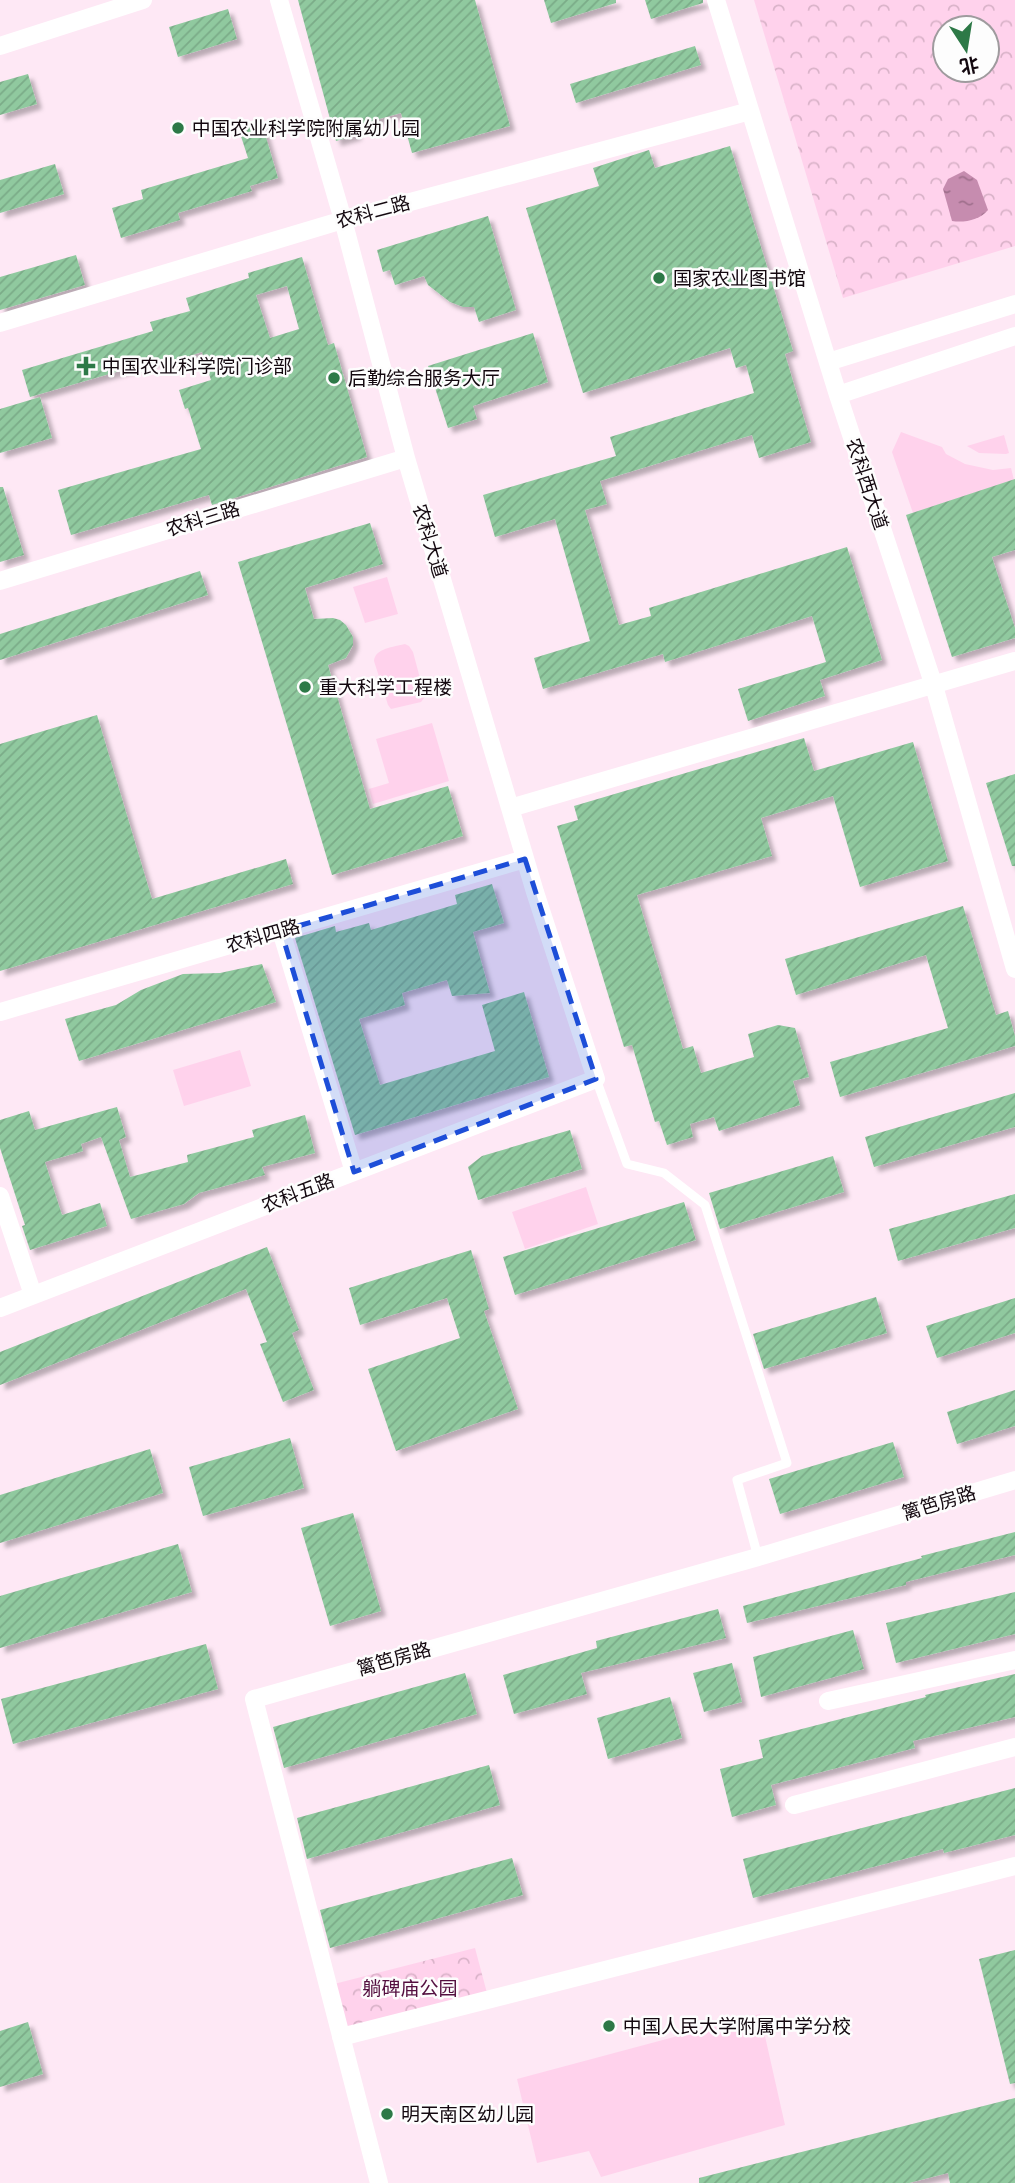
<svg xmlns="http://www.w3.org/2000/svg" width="1015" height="2183" font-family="Inter,'Noto Sans SC',sans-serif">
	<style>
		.green { fill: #ffd2ec }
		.forest { fill: url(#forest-crowns); fill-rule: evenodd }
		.water { fill: url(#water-ripples) }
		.building { fill: url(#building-hatch); fill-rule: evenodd; filter: url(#shadow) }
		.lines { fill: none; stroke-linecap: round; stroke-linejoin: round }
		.lane { stroke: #fff; stroke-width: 9 }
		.street { stroke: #fff; stroke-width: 18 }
		.marked { fill: #1d4ed8; fill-opacity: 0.2; stroke: #1d4ed8; stroke-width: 5; stroke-dasharray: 14 9; stroke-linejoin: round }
		.poi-dot { fill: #2d7947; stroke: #fdfdfd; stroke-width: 2.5 }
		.labels { text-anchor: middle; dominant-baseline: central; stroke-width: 5; stroke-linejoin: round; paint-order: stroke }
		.poi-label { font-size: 19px; fill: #13080f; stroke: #fdfdfd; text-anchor: start }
		.street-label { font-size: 19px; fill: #13080f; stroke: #fdfdfd }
		.park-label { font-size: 19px; fill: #540f40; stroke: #fdfdfd }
	</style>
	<defs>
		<pattern id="forest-crowns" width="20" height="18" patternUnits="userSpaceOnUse" patternTransform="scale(1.75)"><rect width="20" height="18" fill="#ffd2ec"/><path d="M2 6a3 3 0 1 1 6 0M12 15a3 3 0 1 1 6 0" fill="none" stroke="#dab3c9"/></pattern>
		<pattern id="water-ripples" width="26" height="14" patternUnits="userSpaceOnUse" patternTransform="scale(1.75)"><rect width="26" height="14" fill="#c68caf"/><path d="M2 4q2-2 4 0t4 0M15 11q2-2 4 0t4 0" fill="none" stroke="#a0708d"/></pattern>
		<pattern id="building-hatch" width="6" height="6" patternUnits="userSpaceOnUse" patternTransform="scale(1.75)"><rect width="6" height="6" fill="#90c99f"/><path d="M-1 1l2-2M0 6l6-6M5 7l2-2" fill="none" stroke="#7bab88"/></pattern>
		<filter id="shadow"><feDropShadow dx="5" dy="5" stdDeviation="2" flood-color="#0004"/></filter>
	</defs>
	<rect width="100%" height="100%" fill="#fee8f5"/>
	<!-- green -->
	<path class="green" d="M 901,432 L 942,447 L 946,454 L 965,464 L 993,470 L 1011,468 L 1014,480 L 913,513 L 892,452 Z
		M 1004,435 L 1009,453 L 1006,454 L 979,453 L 967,446 Z
		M 387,577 L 398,614 L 365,623 L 353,587 Z
		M 405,644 L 409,646 L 413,652 L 425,697 L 421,702 L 391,709 L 388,705 L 374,661 C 375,648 394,647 405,644 Z
		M 432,723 L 449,781 L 373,804 L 369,789 L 389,783 L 376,739 Z
		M 240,1050 L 251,1086 L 184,1106 L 173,1070 Z
		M 586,1187 L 598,1224 L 525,1249 L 512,1212 Z
		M 760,2014 L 785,2125 L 601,2177 L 589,2151 L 537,2163 L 517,2079 Z"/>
	<!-- forest -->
	<path class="forest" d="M 754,0 L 1015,0 L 1015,246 L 843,298 ZM 945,28 L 987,28 L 987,70 L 945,70 Z
		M 475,1948 L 487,1993 L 345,2029 L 334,1984 Z"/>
	<!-- water -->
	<path class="water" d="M 964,171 L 977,180 L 988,210 C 980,220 964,223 952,221 L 943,189 L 948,179 Z"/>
	<!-- building -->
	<path class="building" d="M 298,0 L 475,0 L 510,126 L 412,153 L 401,113 L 354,126 L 357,135 L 336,141 Z
		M 544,0 L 616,0 L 616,3 L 551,23 Z
		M 645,0 L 703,0 L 703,3 L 651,19 Z
		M 228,9 L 237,39 L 178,57 L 169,27 Z
		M 695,46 L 701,65 L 576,103 L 570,84 Z
		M 28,74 L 37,104 L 0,115 L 0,82 Z
		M 261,120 L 278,178 L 250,186 L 252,191 L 178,213 L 180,220 L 121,238 L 112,208 L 143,199 L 141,190 L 248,158 L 238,127 Z
		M 730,146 L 793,351 L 785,354 L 811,442 L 759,458 L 752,435 L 600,481 L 607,504 L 585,510 L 619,625 L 651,616 L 649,608 L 847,547 L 882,660 L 820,680 L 825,696 L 748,721 L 738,689 L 826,662 L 812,616 L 665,662 L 663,654 L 543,689 L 534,658 L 590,641 L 555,519 L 495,537 L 483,495 L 616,456 L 610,437 L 754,393 L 746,365 L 736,368 L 730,348 L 583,393 L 526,208 L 599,186 L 593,168 L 649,150 L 655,168 Z
		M 55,164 L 64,194 L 0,213 L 0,180 Z
		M 488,216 L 516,310 L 479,322 L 474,307 L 463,307 L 450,302 L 428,285 L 424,276 L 395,285 L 390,270 L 383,272 L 377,250 Z
		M 76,255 L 85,285 L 0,310 L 0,277 Z
		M 302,257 L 328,345 L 334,343 L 367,457 L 212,505 L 209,495 L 71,535 L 58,490 L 201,449 L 188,408 L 185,409 L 179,390 L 211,380 L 202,352 L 163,364 L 161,359 L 30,397 L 22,370 L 153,331 L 150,322 L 190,311 L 186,298 L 249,278 L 248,273 ZM 287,286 L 299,329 L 270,338 L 256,295 Z
		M 533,333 L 548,382 L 473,406 L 477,419 L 448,428 L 428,366 Z
		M 40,397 L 52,438 L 0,453 L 0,409 Z
		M 1015,479 L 1015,550 L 992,557 L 1015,628 L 1015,638 L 952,657 L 906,515 Z
		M 0,487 L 3,487 L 24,555 L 0,562 Z
		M 370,523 L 383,564 L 305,588 L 314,619 L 333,618 L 340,620 L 346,625 L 353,637 L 353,645 L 346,658 L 328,665 L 370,809 L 448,786 L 463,836 L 332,875 L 238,562 Z
		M 200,571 L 208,595 L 0,660 L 0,634 Z
		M 97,715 L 152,899 L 286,859 L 293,884 L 0,971 L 0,744 Z
		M 804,738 L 814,771 L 913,742 L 948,861 L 860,887 L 833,796 L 761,818 L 772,856 L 637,895 L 683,1049 L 693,1046 L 701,1073 L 754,1057 L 748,1034 L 778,1025 L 795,1028 L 809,1077 L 793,1081 L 800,1105 L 719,1131 L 714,1117 L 690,1124 L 693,1137 L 667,1145 L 659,1121 L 655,1122 L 632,1045 L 624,1047 L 557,826 L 578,820 L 574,806 Z
		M 1015,774 L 1015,866 L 1012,866 L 986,783 Z
		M 492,884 L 504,923 L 473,932 L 490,993 L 452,996 L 447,980 L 402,993 L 405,1005 L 359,1019 L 380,1085 L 495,1051 L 482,1005 L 524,992 L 549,1077 L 355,1135 L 295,938 L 335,926 L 336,932 L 369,923 L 371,930 L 457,904 L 455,895 Z
		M 963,906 L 996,1015 L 1008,1011 L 1015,1036 L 1015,1046 L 840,1097 L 830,1062 L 948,1028 L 926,955 L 796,995 L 785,959 Z
		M 262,964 L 276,1002 L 79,1061 L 65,1019 L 116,1005 L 141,990 L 183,974 L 220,973 Z
		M 1015,1093 L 1015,1127 L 874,1167 L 865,1137 Z
		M 117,1107 L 126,1137 L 119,1140 L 130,1177 L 188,1162 L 187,1155 L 254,1137 L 252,1130 L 305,1115 L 315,1153 L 262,1167 L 265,1175 L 199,1193 L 184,1204 L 131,1219 L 101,1137 L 81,1144 L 83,1151 L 45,1162 L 62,1215 L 100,1203 L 107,1226 L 30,1250 L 22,1226 L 25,1225 L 0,1148 L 0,1120 L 29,1111 L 35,1130 Z
		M 570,1130 L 582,1169 L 478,1200 L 468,1167 L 482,1156 Z
		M 833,1156 L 844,1192 L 720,1229 L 709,1193 Z
		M 1015,1194 L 1015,1228 L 898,1261 L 889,1229 Z
		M 684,1202 L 696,1240 L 515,1295 L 503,1257 Z
		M 267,1247 L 299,1330 L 292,1333 L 314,1390 L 283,1402 L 260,1344 L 267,1342 L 246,1289 L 0,1385 L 0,1352 Z
		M 471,1250 L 489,1309 L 484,1311 L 518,1409 L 396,1451 L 368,1369 L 460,1338 L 447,1298 L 360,1325 L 349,1288 Z
		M 876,1297 L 887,1333 L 764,1369 L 753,1334 Z
		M 1015,1298 L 1015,1333 L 937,1358 L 926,1326 Z
		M 1015,1390 L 1015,1426 L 957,1444 L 947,1412 Z
		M 290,1438 L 304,1488 L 203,1516 L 189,1467 Z
		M 893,1442 L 904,1477 L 780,1514 L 769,1479 Z
		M 150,1449 L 163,1493 L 0,1543 L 0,1495 Z
		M 353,1513 L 381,1611 L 330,1626 L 301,1528 Z
		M 1015,1532 L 1015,1555 L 906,1582 L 906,1585 L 747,1623 L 743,1606 L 922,1558 L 921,1556 Z
		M 178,1544 L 192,1592 L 0,1648 L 0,1596 Z
		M 1015,1592 L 1015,1634 L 896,1663 L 886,1623 Z
		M 718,1609 L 726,1638 L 581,1673 L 587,1694 L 514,1714 L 503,1675 L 597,1648 L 596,1641 Z
		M 853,1630 L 864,1669 L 761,1697 L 753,1657 Z
		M 206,1644 L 218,1689 L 13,1744 L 1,1699 Z
		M 732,1663 L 742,1702 L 704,1712 L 693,1673 Z
		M 465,1673 L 477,1714 L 284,1768 L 273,1727 Z
		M 1015,1674 L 1015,1717 L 913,1741 L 915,1748 L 771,1785 L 776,1805 L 732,1817 L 720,1769 L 763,1758 L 759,1740 L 926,1697 L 925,1695 Z
		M 670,1697 L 682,1738 L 608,1759 L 597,1718 Z
		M 489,1765 L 500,1805 L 307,1859 L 297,1818 Z
		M 1015,1788 L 1015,1835 L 944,1853 L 943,1849 L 753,1898 L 743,1859 Z
		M 512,1858 L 523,1895 L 330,1948 L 320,1910 Z
		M 1015,1950 L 1015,2083 L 1010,2084 L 979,1959 Z
		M 28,2022 L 43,2074 L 0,2087 L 0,2031 Z
		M 1015,2098 L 1015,2183 L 950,2183 L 948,2173 L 909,2183 L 699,2183 L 699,2178 Z"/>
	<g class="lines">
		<!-- lane -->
		<path class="lane" d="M 596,1079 L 627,1164 L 664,1173 L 705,1205 L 787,1463 L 737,1480 L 758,1557"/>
		<!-- street -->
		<path class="street" d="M 716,0 L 838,395 L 934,686 L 1015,969
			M 0,46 L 143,0
			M 0,323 L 343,220 L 750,111
			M 828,362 L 1015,304
			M 838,395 L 1015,336
			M 0,581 L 406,458
			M 510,808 L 1015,661
			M 281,931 L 354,1172
			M 0,1012 L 525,859
			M 0,1196 L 33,1295
			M 0,1308 L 596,1079 L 535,892 L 406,458 L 343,220 L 279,0
			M 828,1701 L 1015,1660
			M 794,1805 L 1015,1747
			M 341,2037 L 1015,1866
			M 379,2183 L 254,1699 L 758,1557 L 1015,1480"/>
	</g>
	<!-- marked area -->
	<path class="marked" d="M 525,859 L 596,1079 L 354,1172 L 281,931 Z"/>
	<!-- markers -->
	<g class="poi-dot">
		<circle cx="178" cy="128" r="7"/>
		<circle cx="659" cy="278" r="7"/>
		<path d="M82.5 355.5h7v7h7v7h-7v7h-7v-7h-7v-7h7z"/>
		<circle cx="334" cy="378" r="7"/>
		<circle cx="305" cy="687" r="7"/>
		<circle cx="609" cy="2026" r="7"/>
		<circle cx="387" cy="2114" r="7"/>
	</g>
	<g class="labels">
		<!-- poi labels -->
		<g class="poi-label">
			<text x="192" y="128">中国农业科学院附属幼儿园</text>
			<text x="673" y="278">国家农业图书馆</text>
			<text x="102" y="366">中国农业科学院门诊部</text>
			<text x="348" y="378">后勤综合服务大厅</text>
			<text x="319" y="687">重大科学工程楼</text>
			<text x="623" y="2026">中国人民大学附属中学分校</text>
			<text x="401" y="2114">明天南区幼儿园</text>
		</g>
		<!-- street labels -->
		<g class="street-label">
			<text transform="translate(373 212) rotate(-15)">农科二路</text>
			<text transform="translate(867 484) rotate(72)">农科西大道</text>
			<text transform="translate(203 519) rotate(-17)">农科三路</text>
			<text transform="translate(430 541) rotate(73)">农科大道</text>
			<text transform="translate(263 936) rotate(-16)">农科四路</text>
			<text transform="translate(298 1193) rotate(-21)">农科五路</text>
			<text transform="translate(939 1503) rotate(-17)">篱笆房路</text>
			<text transform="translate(394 1659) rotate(-16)">篱笆房路</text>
		</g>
		<!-- park labels -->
		<g class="park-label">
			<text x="410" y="1988">躺碑庙公园</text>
		</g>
	</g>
	<!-- north arrow -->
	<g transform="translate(966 49) rotate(168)"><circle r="33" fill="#fdfdfd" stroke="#9f9b9e" stroke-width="2"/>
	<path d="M0-5L12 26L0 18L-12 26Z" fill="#2d7947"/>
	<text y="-10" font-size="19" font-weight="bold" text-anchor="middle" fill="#13080f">北</text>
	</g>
</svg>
